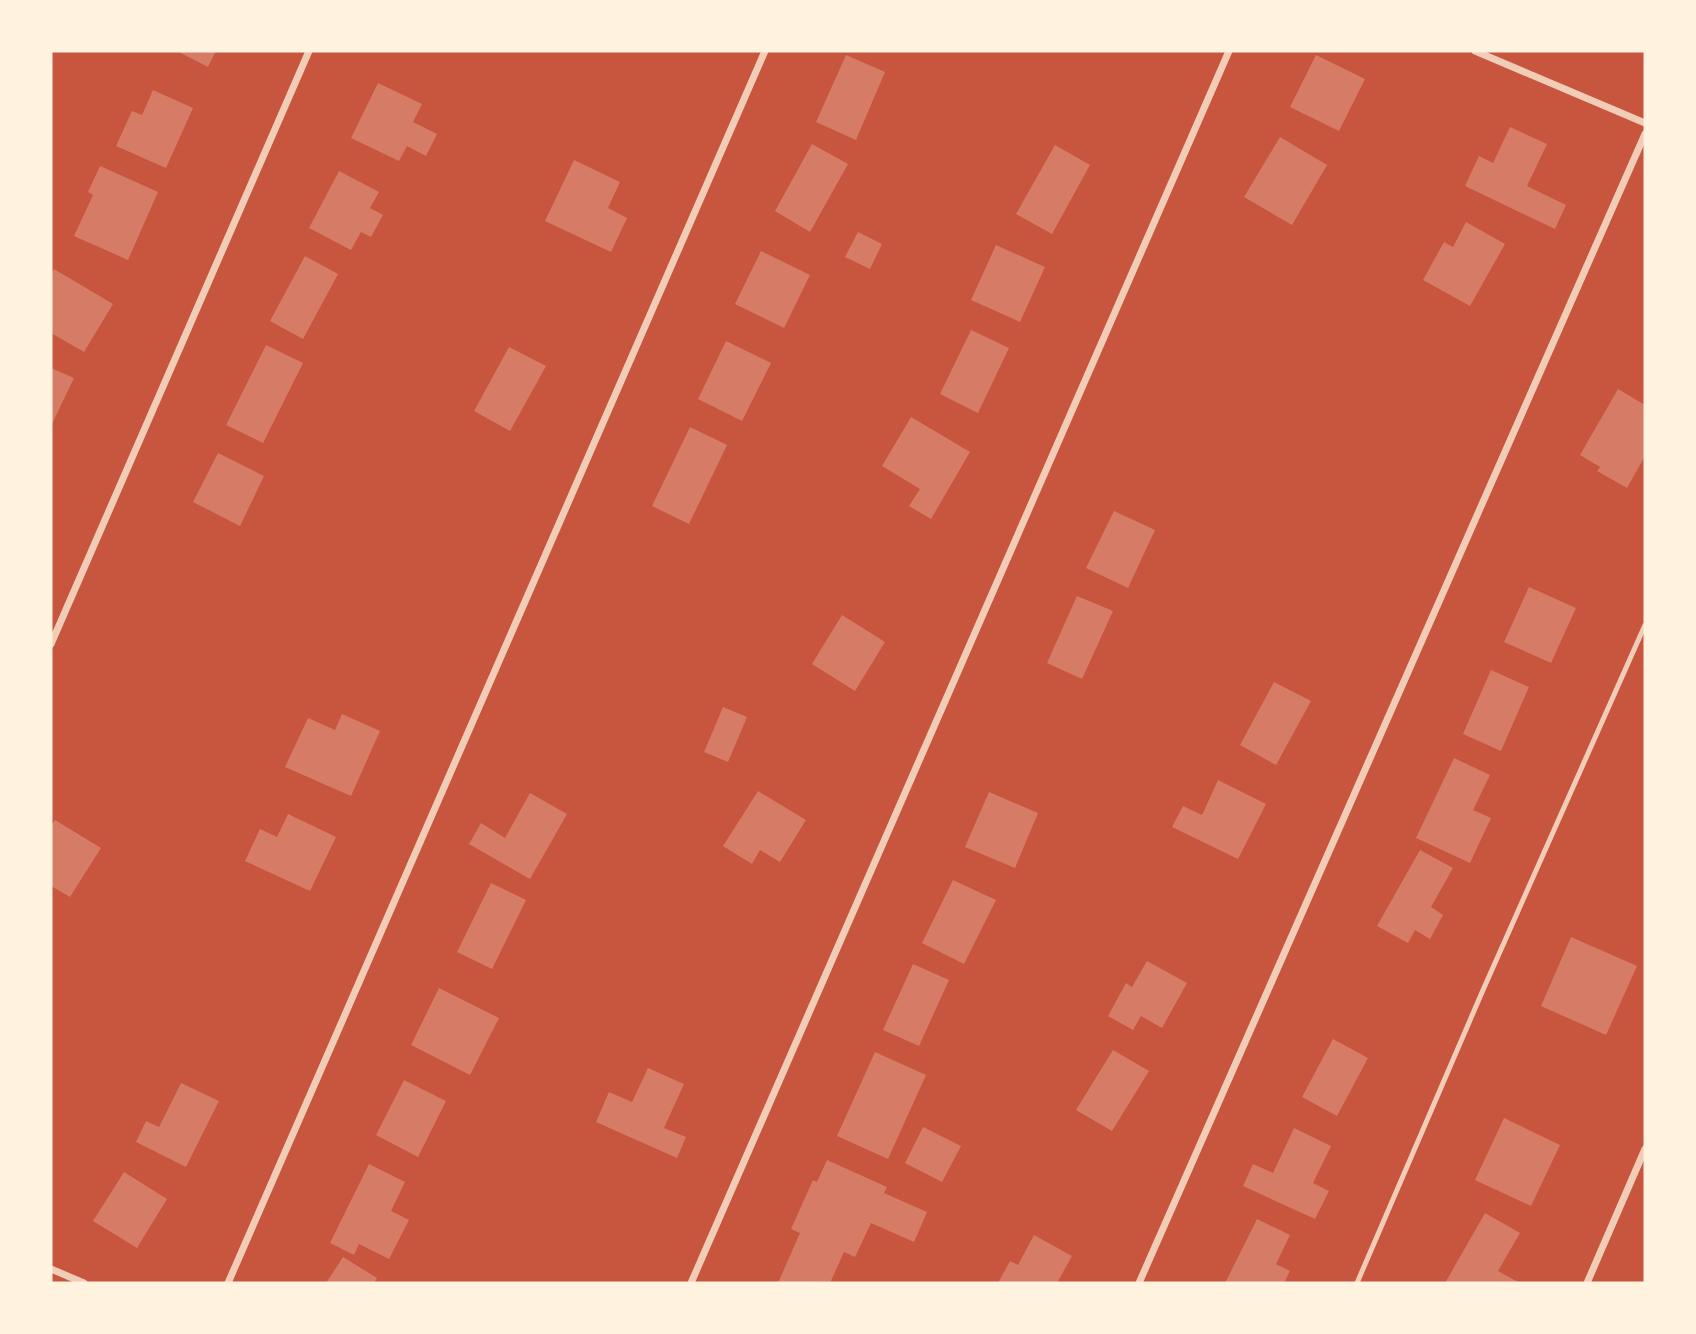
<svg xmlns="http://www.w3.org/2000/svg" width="1696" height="1334" font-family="'Exo 2',sans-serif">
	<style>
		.building { fill: #d67c66 }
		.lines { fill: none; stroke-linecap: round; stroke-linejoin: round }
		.service { stroke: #f1ccb7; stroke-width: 5 }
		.minor { stroke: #f1ccb7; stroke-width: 7 }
	</style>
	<rect width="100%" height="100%" fill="#c8553d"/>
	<!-- building -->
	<path class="building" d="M 177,51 L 216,51 L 208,67 Z
		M 846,55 L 885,72 L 856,140 L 816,122 Z
		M 1316,55 L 1365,79 L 1339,131 L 1290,107 Z
		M 378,83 L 422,104 L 413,122 L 437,134 L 426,156 L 407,146 L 399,161 L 351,138 Z
		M 153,90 L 193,108 L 166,168 L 116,146 L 132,111 L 142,115 Z
		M 1510,127 L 1547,144 L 1527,186 L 1566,205 L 1555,229 L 1465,186 L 1479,156 L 1493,163 Z
		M 1280,137 L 1327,165 L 1292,225 L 1244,197 Z
		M 812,144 L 848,164 L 810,232 L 775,211 Z
		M 1055,145 L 1090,165 L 1052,234 L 1016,214 Z
		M 574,160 L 620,182 L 608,208 L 627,218 L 611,252 L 545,221 Z
		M 100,166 L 158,192 L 128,260 L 74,236 L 93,195 L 88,192 Z
		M 339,171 L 379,192 L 370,208 L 383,215 L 371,237 L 361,232 L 351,250 L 309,228 Z
		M 1466,222 L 1505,244 L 1470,306 L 1423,280 L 1444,242 L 1453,247 Z
		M 858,232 L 882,244 L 870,269 L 845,257 Z
		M 996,245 L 1045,267 L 1020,322 L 971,300 Z
		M 761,251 L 810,275 L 784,328 L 735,304 Z
		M 305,256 L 338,274 L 303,339 L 270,321 Z
		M 54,269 L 113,304 L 84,352 L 51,333 L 51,275 Z
		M 971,330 L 1009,348 L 978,413 L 940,394 Z
		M 726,341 L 771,363 L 742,421 L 698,399 Z
		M 266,345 L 303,363 L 263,443 L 226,425 Z
		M 509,347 L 546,366 L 510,431 L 474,411 Z
		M 51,368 L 74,378 L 51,426 Z
		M 1618,389 L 1645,405 L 1645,456 L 1627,488 L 1597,471 L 1600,467 L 1580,455 Z
		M 911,417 L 970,452 L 931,519 L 909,506 L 920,489 L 882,466 Z
		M 690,427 L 727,445 L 689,524 L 652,506 Z
		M 218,453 L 264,476 L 240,526 L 193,502 Z
		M 1114,511 L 1155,530 L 1128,588 L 1086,568 Z
		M 1529,587 L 1576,608 L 1551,663 L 1504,642 Z
		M 1077,596 L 1113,611 L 1082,679 L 1047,663 Z
		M 842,615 L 885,642 L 855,691 L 812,664 Z
		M 1491,670 L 1529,687 L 1501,751 L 1463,734 Z
		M 1274,682 L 1311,701 L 1276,765 L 1240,745 Z
		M 723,707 L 747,717 L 728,762 L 704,752 Z
		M 342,714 L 380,731 L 351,796 L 285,767 L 308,718 L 335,730 Z
		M 1454,758 L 1490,775 L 1473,810 L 1491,818 L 1470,863 L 1416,838 Z
		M 1218,780 L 1266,804 L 1238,859 L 1172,827 L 1183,806 L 1202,815 Z
		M 758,791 L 806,820 L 780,862 L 760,850 L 752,864 L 723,846 Z
		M 989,792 L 1038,813 L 1015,868 L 965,847 Z
		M 530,793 L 567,814 L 530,879 L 469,844 L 481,823 L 505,838 Z
		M 288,814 L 336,837 L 310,891 L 245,861 L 260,829 L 277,837 Z
		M 55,820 L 101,848 L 70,897 L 51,886 L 51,826 Z
		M 1420,850 L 1453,868 L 1431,907 L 1443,915 L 1430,939 L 1415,930 L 1408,943 L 1377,926 Z
		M 953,880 L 996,900 L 964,964 L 922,943 Z
		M 491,883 L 526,900 L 492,969 L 457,952 Z
		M 1571,937 L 1637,966 L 1606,1035 L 1541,1006 Z
		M 1147,961 L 1187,983 L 1162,1028 L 1141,1016 L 1133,1030 L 1108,1016 L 1126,983 L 1132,987 Z
		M 913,964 L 949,980 L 919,1046 L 883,1030 Z
		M 439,988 L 499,1018 L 470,1075 L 411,1045 Z
		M 1333,1039 L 1368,1058 L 1337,1116 L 1302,1097 Z
		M 1113,1050 L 1149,1071 L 1112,1131 L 1076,1110 Z
		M 875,1052 L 926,1075 L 888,1159 L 837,1136 Z
		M 648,1068 L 684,1084 L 664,1128 L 686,1137 L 677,1158 L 596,1122 L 609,1092 L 632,1102 Z
		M 404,1080 L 446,1101 L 418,1157 L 376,1135 Z
		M 181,1083 L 219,1101 L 186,1167 L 136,1142 L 146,1121 L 159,1127 Z
		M 1504,1118 L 1560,1145 L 1531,1206 L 1475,1180 Z
		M 923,1127 L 961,1146 L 942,1182 L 905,1163 Z
		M 1294,1128 L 1331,1146 L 1313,1183 L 1329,1191 L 1315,1219 L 1243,1186 L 1253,1164 L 1273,1173 Z
		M 827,1160 L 887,1187 L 884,1193 L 927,1212 L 914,1242 L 871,1223 L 855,1257 L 844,1252 L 830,1283 L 778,1283 L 800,1233 L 791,1229 L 813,1180 L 817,1182 Z
		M 369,1164 L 405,1182 L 391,1211 L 409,1220 L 389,1259 L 359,1244 L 354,1255 L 330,1243 Z
		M 124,1172 L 167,1199 L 137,1248 L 93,1221 Z
		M 1485,1213 L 1520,1233 L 1498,1271 L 1520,1283 L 1445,1283 Z
		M 1257,1219 L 1290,1235 L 1276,1264 L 1290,1271 L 1284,1283 L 1225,1283 Z
		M 1034,1235 L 1072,1256 L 1057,1283 L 998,1283 L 1010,1261 L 1018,1265 Z
		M 343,1257 L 377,1278 L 374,1283 L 326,1283 Z"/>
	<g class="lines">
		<!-- service -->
		<path class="service" d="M 1357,1283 L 1483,990 L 1645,625"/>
		<!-- minor -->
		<path class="minor" d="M 1475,51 L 1645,123
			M 51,644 L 309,51
			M 51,1269 L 84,1283
			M 228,1283 L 765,51
			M 691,1283 L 1229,51
			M 1139,1283 L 1645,134
			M 1587,1283 L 1645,1149"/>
	</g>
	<!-- border -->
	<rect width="1696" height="1334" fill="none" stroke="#fff3e0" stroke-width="105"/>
</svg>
